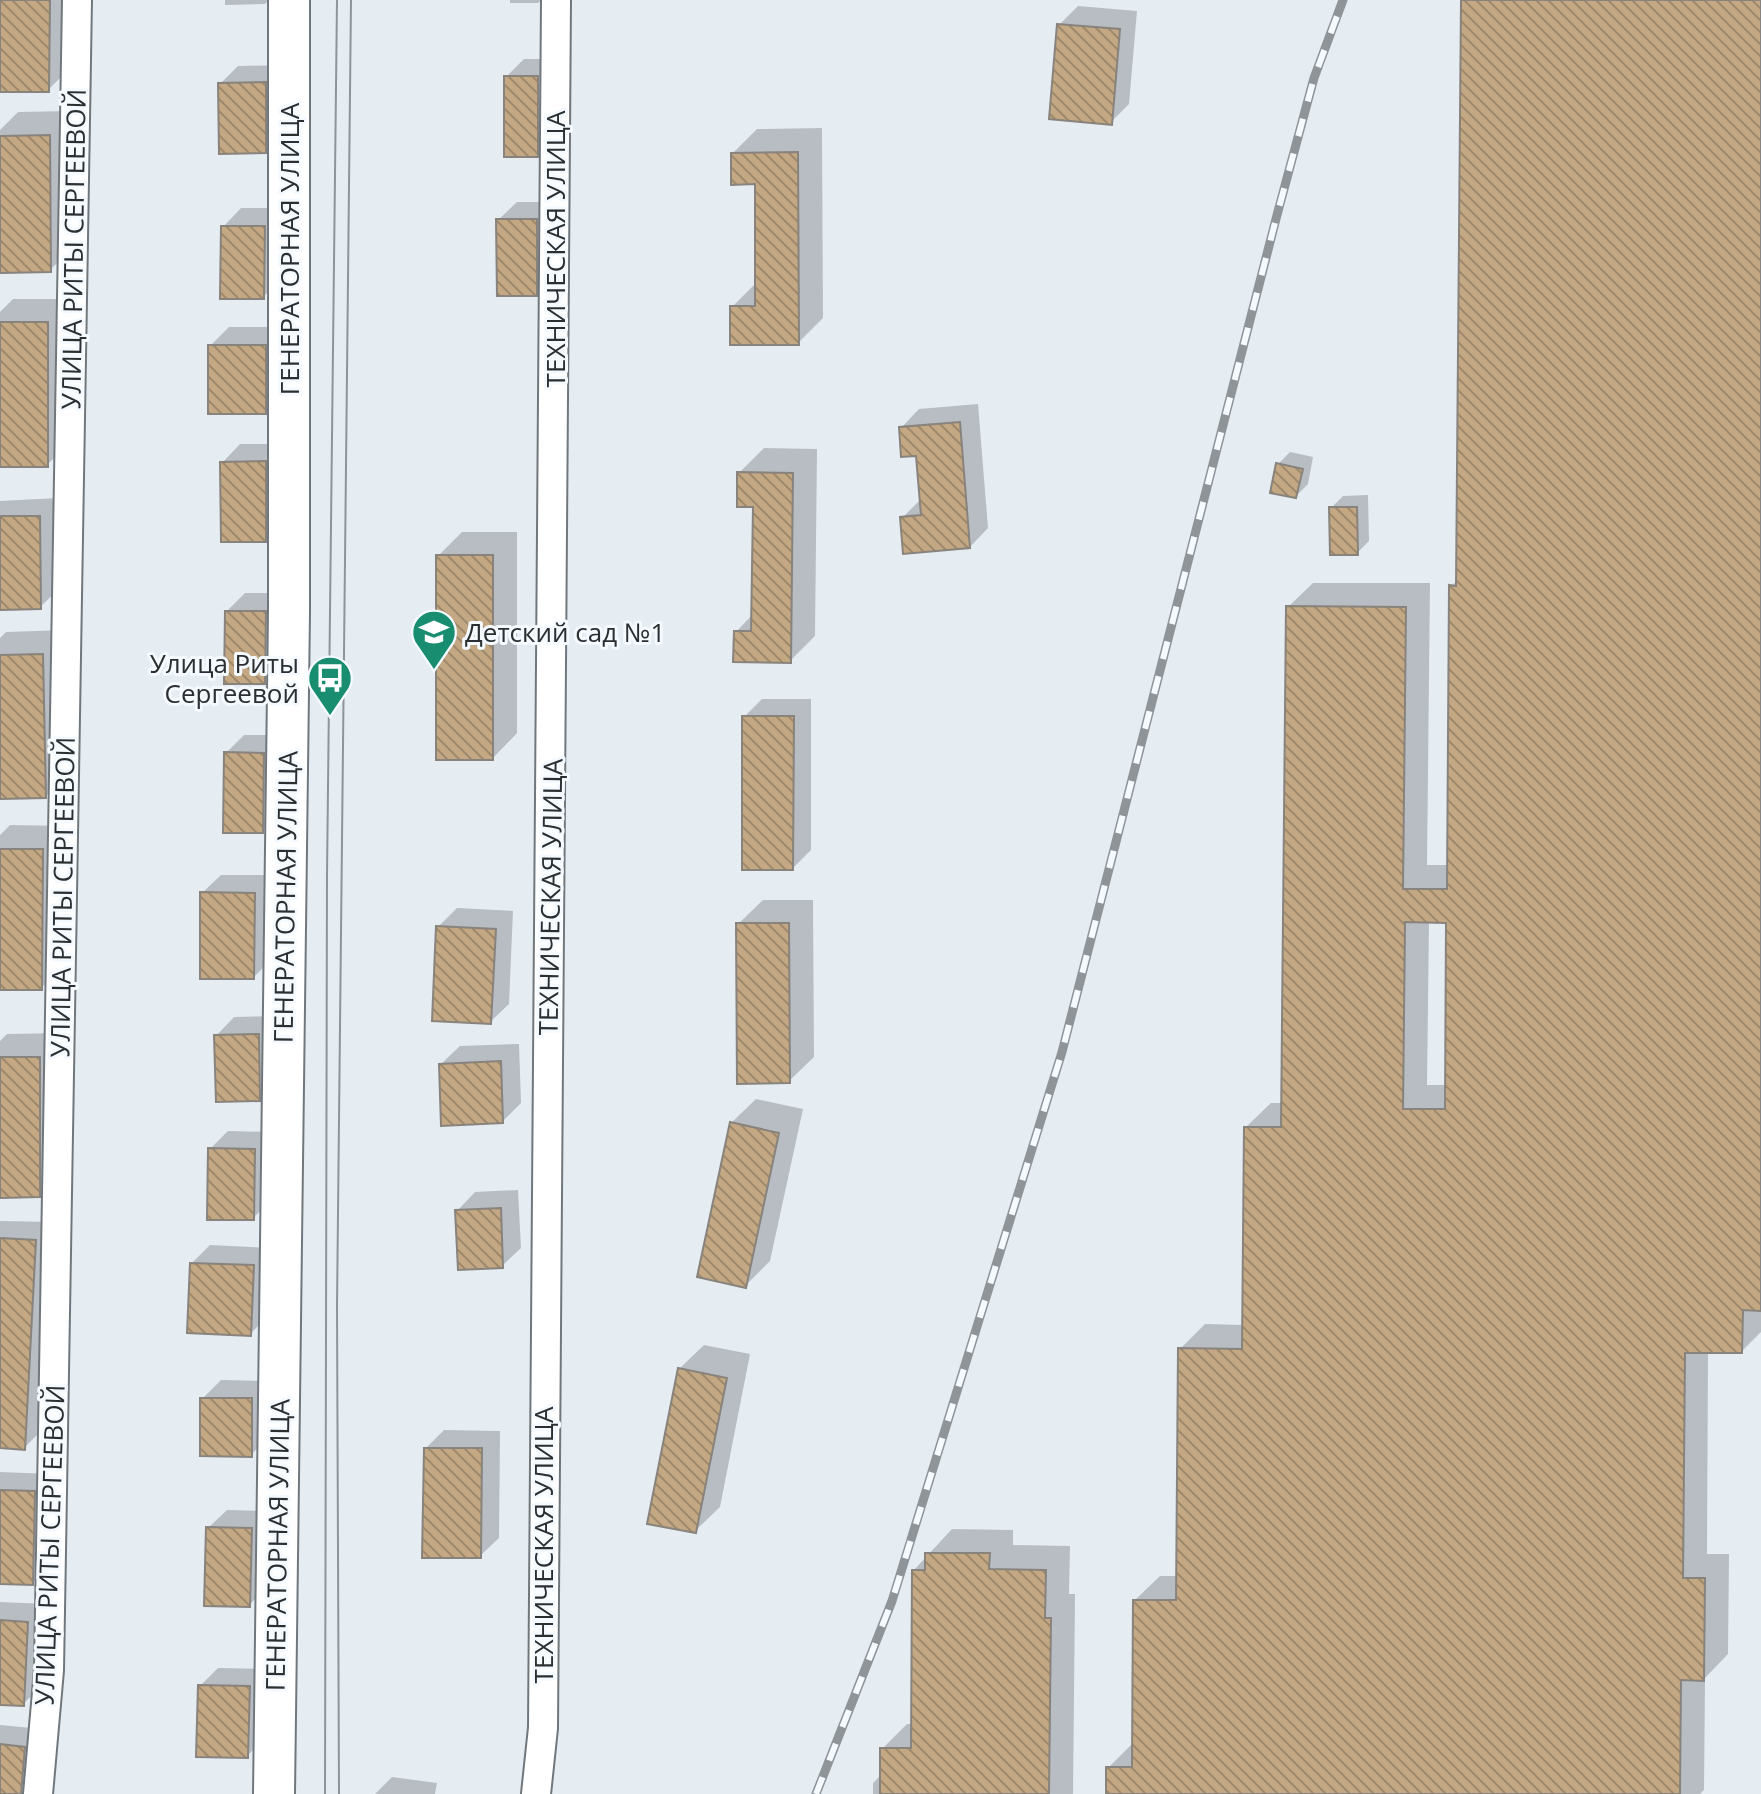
<svg xmlns="http://www.w3.org/2000/svg" width="1761" height="1794" font-family="'Open Sans',sans-serif">
	<style>
		.shadow { fill: #0003; fill-rule: evenodd }
		.building { fill: url(#building-back-hatch); stroke: #88837c; stroke-width: 2; fill-rule: evenodd }
		.lines { fill: none; stroke-linecap: round; stroke-linejoin: round }
		.street-casing { stroke: #71787d; stroke-width: 32 }
		.secondary-casing { stroke: #71787d; stroke-width: 44 }
		.street { stroke: #fff; stroke-width: 28 }
		.secondary { stroke: #fff; stroke-width: 40 }
		.tram { stroke: #8e9498; stroke-width: 2 }
		.rail-casing { stroke: #8e9498; stroke-width: 9 }
		.rail { stroke: #f4faff; stroke-width: 6; stroke-dasharray: 18; stroke-linecap: butt }
		.labels { text-anchor: middle; dominant-baseline: central; stroke-width: 6; stroke-linejoin: round; paint-order: stroke }
		.street-label { font-size: 26px; fill: #2c2f31; stroke: #f4faff }
		.poi-label { font-size: 26px; fill: #2c2f31; stroke: #f4faff; text-anchor: start }
	</style>
	<defs>
		<pattern id="building-back-hatch" width="6" height="6" patternUnits="userSpaceOnUse" patternTransform="scale(2)"><rect width="6" height="6" fill="#c3a883"/><path d="M-1 5l2 2M0 0l6 6M5-1l2 2" fill="none" stroke="#9f896c"/></pattern>
	</defs>
	<rect width="100%" height="100%" fill="#e5edf3"/>
	<!-- shadow -->
	<path class="shadow" d="M 0,0 L 67,0 L 66,72 L 48,90 L 0,90 Z
		M 225,0 L 269,0 L 265,4 L 225,5 Z
		M 510,0 L 541,0 L 538,3 L 510,3 Z
		M 1463,0 L 1761,0 L 1761,1332 L 1742,1351 L 1708,1351 L 1707,1554 L 1729,1554 L 1728,1654 L 1705,1678 L 1704,1790 L 1700,1794 L 1108,1794 L 1108,1768 L 1133,1743 L 1135,1600 L 1160,1576 L 1178,1576 L 1180,1349 L 1205,1324 L 1244,1325 L 1246,1127 L 1271,1103 L 1283,1103 L 1288,607 L 1313,583 L 1430,583 L 1427,865 L 1449,865 L 1451,586 L 1458,580 ZM 1429,921 L 1448,921 L 1447,1085 L 1427,1085 Z
		M 1078,6 L 1137,11 L 1129,104 L 1111,122 L 1059,25 Z
		M 524,59 L 556,59 L 555,136 L 537,155 L 506,77 Z
		M 284,65 L 284,132 L 265,151 L 220,84 L 238,66 Z
		M 73,111 L 74,246 L 50,270 L 0,271 L 0,130 L 18,112 Z
		M 822,128 L 823,318 L 798,343 L 732,307 L 757,282 L 757,182 L 733,153 L 757,129 Z
		M 517,202 L 554,202 L 554,275 L 536,294 L 498,220 Z
		M 241,208 L 282,208 L 282,279 L 263,297 L 223,227 Z
		M 13,299 L 72,299 L 72,440 L 47,465 L 0,465 L 0,312 Z
		M 229,327 L 284,327 L 284,393 L 265,412 L 210,346 Z
		M 978,404 L 988,528 L 970,547 L 902,518 L 921,499 L 917,454 L 901,428 L 919,409 Z
		M 240,444 L 284,444 L 284,521 L 265,540 L 222,463 Z
		M 764,448 L 817,449 L 815,636 L 790,661 L 736,632 L 753,614 L 755,505 L 739,473 Z
		M 1290,452 L 1313,457 L 1308,484 L 1296,496 L 1278,464 Z
		M 1368,495 L 1369,541 L 1357,553 L 1331,508 L 1343,496 Z
		M 58,498 L 59,589 L 40,607 L 0,608 L 0,501 Z
		M 462,532 L 517,532 L 517,733 L 493,758 L 438,556 Z
		M 245,593 L 284,593 L 283,664 L 264,682 L 227,611 Z
		M 67,630 L 70,772 L 46,796 L 0,797 L 0,638 L 6,632 Z
		M 762,699 L 811,699 L 811,850 L 793,868 L 744,717 Z
		M 244,735 L 282,735 L 281,812 L 262,831 L 226,753 Z
		M 10,825 L 67,826 L 66,964 L 41,988 L 0,988 L 0,835 Z
		M 221,875 L 273,875 L 272,959 L 254,977 L 202,893 Z
		M 763,900 L 813,900 L 814,1057 L 789,1081 L 738,924 Z
		M 457,908 L 513,911 L 509,1004 L 490,1022 L 438,927 Z
		M 276,1016 L 277,1080 L 259,1099 L 216,1036 L 234,1017 Z
		M 64,1033 L 64,1170 L 39,1195 L 0,1196 L 0,1041 L 7,1034 Z
		M 519,1044 L 521,1103 L 503,1121 L 441,1064 L 460,1046 Z
		M 756,1099 L 803,1109 L 770,1261 L 746,1285 L 731,1123 Z
		M 228,1131 L 272,1132 L 272,1200 L 253,1218 L 210,1149 Z
		M 518,1190 L 521,1248 L 502,1266 L 457,1211 L 475,1192 Z
		M 0,1221 L 54,1222 L 43,1429 L 24,1448 L 0,1446 Z
		M 210,1245 L 271,1248 L 269,1315 L 250,1334 L 192,1263 Z
		M 704,1345 L 750,1354 L 720,1507 L 695,1531 L 679,1369 Z
		M 221,1380 L 270,1381 L 269,1436 L 251,1455 L 202,1399 Z
		M 444,1430 L 500,1431 L 499,1538 L 480,1556 L 426,1448 Z
		M 0,1472 L 52,1474 L 51,1564 L 33,1583 L 0,1582 Z
		M 227,1510 L 269,1511 L 268,1587 L 249,1605 L 208,1528 Z
		M 952,1529 L 1013,1530 L 1013,1545 L 1070,1546 L 1069,1594 L 1075,1594 L 1073,1794 L 873,1794 L 873,1783 L 882,1774 L 882,1749 L 907,1724 L 913,1724 L 914,1570 Z
		M 0,1602 L 46,1604 L 42,1686 L 23,1704 L 0,1703 Z
		M 218,1668 L 267,1669 L 265,1738 L 247,1756 L 200,1686 Z
		M 0,1725 L 42,1729 L 36,1794 L 0,1794 Z
		M 392,1777 L 437,1783 L 435,1794 L 375,1794 Z"/>
	<!-- building -->
	<path class="building" d="M 0,0 L 50,0 L 49,92 L 0,92 Z
		M 1461,0 L 1761,0 L 1761,1311 L 1743,1310 L 1742,1353 L 1685,1353 L 1683,1578 L 1705,1578 L 1704,1681 L 1681,1680 L 1680,1794 L 1106,1794 L 1106,1767 L 1132,1767 L 1133,1600 L 1176,1600 L 1178,1348 L 1242,1349 L 1244,1127 L 1281,1127 L 1286,606 L 1406,607 L 1403,889 L 1447,889 L 1449,585 L 1456,586 ZM 1405,922 L 1446,923 L 1445,1109 L 1403,1109 Z
		M 1057,24 L 1120,29 L 1112,125 L 1049,119 Z
		M 504,76 L 538,76 L 538,157 L 504,157 Z
		M 266,82 L 266,153 L 219,154 L 218,83 Z
		M 50,135 L 51,272 L 0,273 L 0,136 Z
		M 798,152 L 799,345 L 730,345 L 730,306 L 755,306 L 755,184 L 731,185 L 731,153 Z
		M 496,219 L 537,219 L 537,296 L 497,296 Z
		M 221,226 L 265,226 L 264,299 L 220,299 Z
		M 0,322 L 48,322 L 48,467 L 0,467 Z
		M 208,345 L 266,345 L 266,414 L 208,414 Z
		M 960,422 L 970,548 L 903,554 L 900,517 L 921,515 L 916,456 L 901,457 L 899,427 Z
		M 266,461 L 266,542 L 221,542 L 220,462 Z
		M 1276,463 L 1303,469 L 1296,498 L 1270,493 Z
		M 737,472 L 793,473 L 791,663 L 733,662 L 734,631 L 751,631 L 753,507 L 737,507 Z
		M 1329,507 L 1357,507 L 1358,555 L 1330,555 Z
		M 0,516 L 40,516 L 41,609 L 0,610 Z
		M 436,555 L 493,555 L 493,760 L 436,760 Z
		M 225,611 L 266,611 L 265,684 L 224,684 Z
		M 43,654 L 46,798 L 0,799 L 0,655 Z
		M 742,716 L 794,716 L 793,870 L 742,870 Z
		M 224,752 L 264,753 L 263,833 L 223,833 Z
		M 0,849 L 43,849 L 42,990 L 0,990 Z
		M 200,892 L 255,893 L 254,979 L 200,979 Z
		M 736,923 L 789,923 L 790,1083 L 737,1084 Z
		M 436,926 L 496,929 L 491,1024 L 432,1021 Z
		M 259,1034 L 260,1101 L 216,1102 L 214,1035 Z
		M 0,1057 L 40,1057 L 40,1197 L 0,1198 Z
		M 501,1061 L 503,1123 L 441,1126 L 439,1064 Z
		M 730,1122 L 779,1133 L 746,1288 L 697,1277 Z
		M 208,1148 L 255,1149 L 254,1220 L 207,1220 Z
		M 501,1208 L 503,1268 L 458,1270 L 455,1210 Z
		M 0,1238 L 36,1240 L 25,1450 L 0,1448 Z
		M 190,1263 L 254,1265 L 251,1336 L 187,1333 Z
		M 678,1368 L 727,1378 L 696,1533 L 647,1524 Z
		M 200,1398 L 252,1398 L 252,1457 L 200,1456 Z
		M 424,1448 L 482,1448 L 481,1558 L 422,1558 Z
		M 0,1490 L 35,1491 L 33,1585 L 0,1584 Z
		M 206,1527 L 252,1528 L 250,1607 L 204,1606 Z
		M 925,1553 L 990,1553 L 989,1569 L 1046,1570 L 1045,1618 L 1051,1618 L 1049,1794 L 880,1794 L 880,1748 L 911,1748 L 912,1570 L 925,1570 Z
		M 0,1620 L 28,1622 L 24,1706 L 0,1705 Z
		M 198,1685 L 250,1686 L 248,1758 L 196,1757 Z
		M 0,1744 L 25,1747 L 21,1794 L 0,1794 Z"/>
	<g class="lines">
		<!-- street casing -->
		<g class="street-casing">
			<path id="street" d="M 38,1794 L 49,1670 L 77,0
				M 536,1794 L 543,1728 L 556,0"/>
		</g>
		<!-- secondary casing -->
		<g class="secondary-casing">
			<path id="secondary" d="M 274,1794 L 289,612 L 289,0"/>
		</g>
		<!-- street -->
		<use href="#street" class="street"/>
		<!-- secondary -->
		<use href="#secondary" class="secondary"/>
		<!-- tram -->
		<path class="tram" d="M 325,1794 L 327,875 L 337,0
			M 339,1794 L 337,1307 L 351,0"/>
		<!-- rail casing -->
		<g class="rail-casing">
			<path id="rail" d="M 816,1794 L 892,1601 L 1062,1052 L 1277,215 L 1314,78 L 1343,0"/>
		</g>
		<!-- rail -->
		<use href="#rail" class="rail"/>
	</g>
	<!-- icons -->
	<defs>
		<g id="school-pin" transform="scale(2.3)"><path d="M0 17L-7.5 6A9.5 9.5 0 1 1 7.5 6Z" fill="#188d6f" stroke="#f4faff"/><path d="M0-5L7-2L0 1L-7-2ZM-4 1L0 2.5L4 1V4Q0 6-4 4Z" fill="#fff"/></g>
		<g id="bus-pin" transform="scale(2.3)"><path d="M0 17L-7.5 6A9.5 9.5 0 1 1 7.5 6Z" fill="#188d6f" stroke="#f4faff"/><path d="M-5-6H5V4H4V6H2V4H-2V6H-4V4H-5ZM-3.5-4V0h7V-4ZM-3.5 1.2v1.5H-2V1.2ZM2 1.2v1.5H3.5V1.2Z" fill="#fff"/></g>
	</defs>
	<g fill-rule="evenodd">
		<use href="#school-pin" x="434" y="632"/>
		<use href="#bus-pin" x="330" y="678"/>
	</g>
	<g class="labels">
		<!-- street labels -->
		<g class="street-label">
			<text transform="translate(73 249) rotate(-89)">УЛИЦА РИТЫ СЕРГЕЕВОЙ</text>
			<text transform="translate(289 249) rotate(-90)">ГЕНЕРАТОРНАЯ УЛИЦА</text>
			<text transform="translate(555 249) rotate(-90)">ТЕХНИЧЕСКАЯ УЛИЦА</text>
			<text transform="translate(62 897) rotate(-89)">УЛИЦА РИТЫ СЕРГЕЕВОЙ</text>
			<text transform="translate(285 897) rotate(-89)">ГЕНЕРАТОРНАЯ УЛИЦА</text>
			<text transform="translate(550 897) rotate(-89)">ТЕХНИЧЕСКАЯ УЛИЦА</text>
			<text transform="translate(49 1545) rotate(-88)">УЛИЦА РИТЫ СЕРГЕЕВОЙ</text>
			<text transform="translate(277 1545) rotate(-89)">ГЕНЕРАТОРНАЯ УЛИЦА</text>
			<text transform="translate(543 1545) rotate(-90)">ТЕХНИЧЕСКАЯ УЛИЦА</text>
		</g>
		<!-- poi labels -->
		<g class="poi-label">
			<text x="465" y="632">Детский сад №1</text>
			<text x="299" y="663" text-anchor="end">Улица Риты<tspan x="299" dy="30">Сергеевой</tspan></text>
		</g>
	</g>
</svg>
